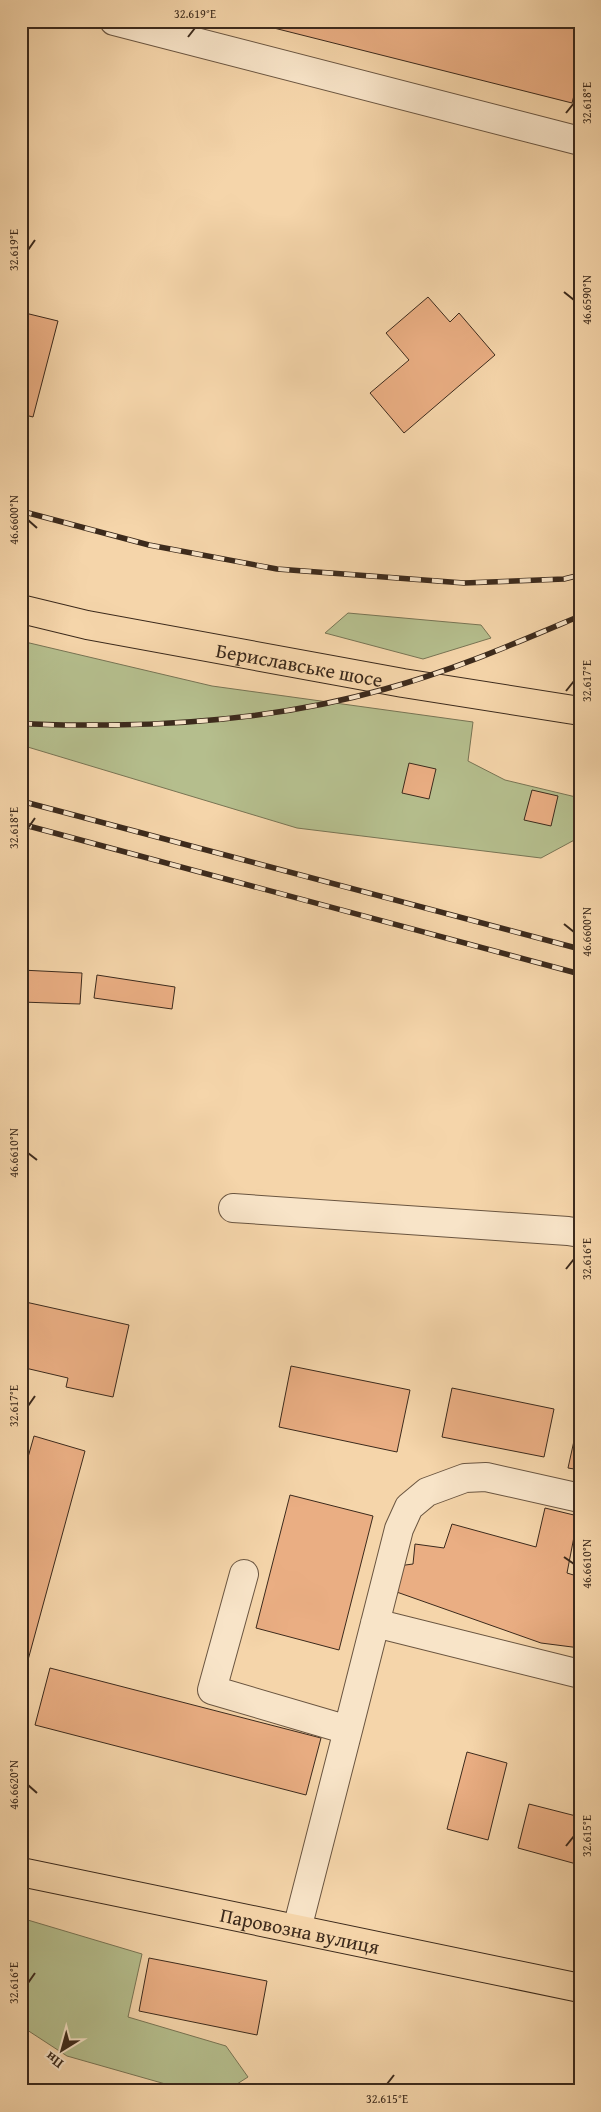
<svg xmlns="http://www.w3.org/2000/svg" width="601" height="2112" font-family="'Gentium Book Plus',serif">
	<style>
		.green { fill: #b5be8d; stroke: #787454 }
		.building { fill: #eaae83; stroke: #3c2a1c }
		.lines { fill: none; stroke-linecap: round; stroke-linejoin: round }
		.minor-casing { stroke: #6a5540; stroke-width: 30 }
		.major-casing { stroke: #3c2a1c; stroke-width: 30 }
		.minor { stroke: #f8e4c8; stroke-width: 28 }
		.major { stroke: #f5d5aa; stroke-width: 28 }
		.rail-casing { stroke: #3c2a1c; stroke-width: 5.5 }
		.rail { stroke: #f8e4c8; stroke-width: 4; stroke-dasharray: 11; stroke-linecap: butt }
		.ticks { fill: none; stroke: #3c2a1c; stroke-width: 2 }
		.labels { text-anchor: middle; dominant-baseline: central; stroke-width: 4.5; stroke-linejoin: round; paint-order: stroke }
		.street-label { font-size: 20px; fill: #3c2a1c; stroke: #f8e4c8 }
		.neatline { fill: none; stroke: #3c2a1c; stroke-width: 2 }
		.ticks-label { font-size: 12px; text-anchor: middle; fill: #3c2a1c }
	</style>
	<rect width="100%" height="100%" fill="#f5d5aa"/>
	<filter id="stains"><feTurbulence type="fractalNoise" baseFrequency=".004" numOctaves="4"/><feColorMatrix values="0 0 0 0 .2 0 0 0 0 .09 0 0 0 0 .02 0 0 0 .5 -.17"/></filter>
	<radialGradient id="worn" r=".72"><stop offset=".6" stop-color="#630" stop-opacity="0"/><stop offset="1" stop-color="#630" stop-opacity=".3"/></radialGradient>
	<!-- green -->
	<path class="green" d="M 348,613 L 481,625 L 491,638 L 423,659 L 325,633 Z
		M 21,641 L 212,686 L 473,722 L 468,761 L 505,780 L 580,798 L 580,837 L 541,858 L 297,828 L 21,745 Z
		M 21,1918 L 142,1954 L 128,2017 L 226,2046 L 248,2077 L 226,2091 L 190,2091 L 67,2056 L 21,2026 Z"/>
	<!-- building -->
	<path class="building" d="M 246,21 L 580,21 L 580,73 L 572,103 Z
		M 428,297 L 450,322 L 459,313 L 495,355 L 404,433 L 370,393 L 409,360 L 386,333 Z
		M 21,312 L 58,321 L 33,417 L 21,414 Z
		M 409,763 L 436,769 L 429,799 L 402,793 Z
		M 532,790 L 558,796 L 551,826 L 524,820 Z
		M 21,970 L 82,973 L 80,1004 L 21,1002 Z
		M 97,975 L 175,987 L 172,1009 L 94,998 Z
		M 21,1301 L 129,1325 L 113,1397 L 66,1387 L 68,1378 L 21,1367 Z
		M 291,1366 L 410,1390 L 397,1452 L 279,1427 Z
		M 452,1388 L 554,1409 L 544,1457 L 442,1437 Z
		M 579,1418 L 580,1418 L 580,1470 L 568,1468 Z
		M 34,1436 L 85,1451 L 28,1660 L 21,1658 L 21,1482 Z
		M 290,1495 L 373,1516 L 339,1650 L 256,1628 Z
		M 545,1508 L 578,1516 L 567,1573 L 580,1577 L 580,1648 L 541,1643 L 391,1590 L 398,1566 L 413,1564 L 415,1544 L 444,1548 L 452,1524 L 536,1547 Z
		M 50,1668 L 321,1738 L 306,1795 L 35,1725 Z
		M 467,1752 L 507,1763 L 488,1840 L 447,1829 Z
		M 529,1804 L 580,1817 L 580,1865 L 518,1848 Z
		M 149,1958 L 267,1981 L 257,2035 L 139,2011 Z
		M 388,2084 L 409,2091 L 386,2091 Z"/>
	<g class="lines">
		<!-- minor casing -->
		<g class="minor-casing">
			<path id="minor" d="M 114,21 L 580,141
				M 233,1208 L 568,1231 L 580,1233
				M 244,1574 L 212,1690 L 348,1730 L 297,1929
				M 375,1623 L 580,1674
				M 348,1730 L 399,1529 L 409,1507 L 427,1492 L 465,1478 L 486,1477 L 580,1498"/>
		</g>
		<!-- major casing -->
		<g class="major-casing">
			<g id="major">
				<path id="s1" d="M 21,609 L 87,625 L 403,683 L 580,711"/>
				<path id="s2" d="M 21,1872 L 580,1988"/>
			</g>
		</g>
		<!-- minor -->
		<use href="#minor" class="minor"/>
		<!-- major -->
		<use href="#major" class="major"/>
		<!-- rail casing -->
		<g class="rail-casing">
			<path id="rail" d="M 21,511 L 149,545 L 277,569 L 464,583 L 564,579 L 580,575
				M 21,723 C 52,726 81,725 112,725 C 203,724 297,714 385,689 C 452,671 516,643 580,616
				M 21,801 L 580,949
				M 21,824 L 580,974"/>
		</g>
		<!-- rail -->
		<use href="#rail" class="rail"/>
	</g>
	<!-- ticks -->
	<path class="ticks" d="M 188,37 L 195,28M 566,113 L 574,103M 28,250 L 35,240M 564,292 L 574,300M 28,520 L 37,528M 566,691 L 574,681M 28,828 L 35,818M 564,924 L 574,932M 28,1153 L 37,1160M 566,1269 L 574,1259M 28,1406 L 35,1396M 564,1557 L 574,1564M 28,1785 L 37,1793M 566,1846 L 574,1836M 28,1983 L 35,1973M 387,2084 L 394,2075"/>
	<g class="labels">
		<!-- street labels -->
		<g class="street-label">
			<text stroke="none"><textPath href="#s1" startOffset="284">Бериславське шосе</textPath></text>
			<text stroke="none"><textPath href="#s2" startOffset="285">Паровозна вулиця</textPath></text>
		</g>
	</g>
	<!-- margin -->
	<rect width="601" height="2112" fill="none" stroke="#f5d5aa" stroke-width="55"/>
	<!-- north arrow -->
	<g transform="translate(62 2050) rotate(217)" stroke="#f8e4c8" stroke-width="4" paint-order="stroke">
	<path d="M0-4L9 19L0 12L-9 19Z" fill="#3c2a1c"/>
	<text y="-8" font-size="14" font-weight="bold" text-anchor="middle" fill="#3c2a1c">Пн</text>
	</g>
	<rect x="28" y="28" width="546" height="2056" class="neatline"/>
	<g class="ticks-label">
		<text x="195" y="18">32.619°E</text>
		<text transform="translate(587 103) rotate(-90)" y="4">32.618°E</text>
		<text transform="translate(14 250) rotate(-90)" y="4">32.619°E</text>
		<text transform="translate(587 300) rotate(-90)" y="4">46.6590°N</text>
		<text transform="translate(14 520) rotate(-90)" y="4">46.6600°N</text>
		<text transform="translate(587 681) rotate(-90)" y="4">32.617°E</text>
		<text transform="translate(14 828) rotate(-90)" y="4">32.618°E</text>
		<text transform="translate(587 932) rotate(-90)" y="4">46.6600°N</text>
		<text transform="translate(14 1153) rotate(-90)" y="4">46.6610°N</text>
		<text transform="translate(587 1259) rotate(-90)" y="4">32.616°E</text>
		<text transform="translate(14 1406) rotate(-90)" y="4">32.617°E</text>
		<text transform="translate(587 1564) rotate(-90)" y="4">46.6610°N</text>
		<text transform="translate(14 1785) rotate(-90)" y="4">46.6620°N</text>
		<text transform="translate(587 1836) rotate(-90)" y="4">32.615°E</text>
		<text transform="translate(14 1983) rotate(-90)" y="4">32.616°E</text>
		<text x="387" y="2103">32.615°E</text>
	</g>
	<rect width="100%" height="100%" filter="url(#stains)"/>
	<rect width="100%" height="100%" fill="url(#worn)"/>
</svg>
